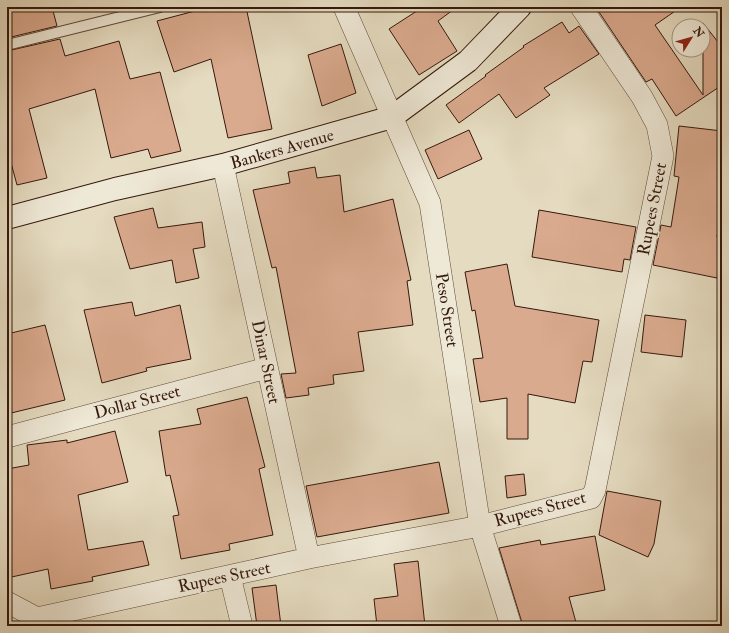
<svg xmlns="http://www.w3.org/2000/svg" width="729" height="633" font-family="'IM FELL Double Pica',serif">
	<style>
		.building { fill: #daaa8e; stroke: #35180c }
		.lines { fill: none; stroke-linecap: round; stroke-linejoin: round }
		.lane-casing { stroke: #614939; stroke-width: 12 }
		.street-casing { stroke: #614939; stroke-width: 22 }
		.secondary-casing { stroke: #35180c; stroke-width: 24 }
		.lane { stroke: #eee8d6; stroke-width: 10 }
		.street { stroke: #eee8d6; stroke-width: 21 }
		.secondary { stroke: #eee8d6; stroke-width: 22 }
		.labels { text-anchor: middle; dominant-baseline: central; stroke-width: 3.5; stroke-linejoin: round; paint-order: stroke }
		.street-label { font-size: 17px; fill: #35180c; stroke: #eee8d6 }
	</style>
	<rect width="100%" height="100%" fill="#e5dbc0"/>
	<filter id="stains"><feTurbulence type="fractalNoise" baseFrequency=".005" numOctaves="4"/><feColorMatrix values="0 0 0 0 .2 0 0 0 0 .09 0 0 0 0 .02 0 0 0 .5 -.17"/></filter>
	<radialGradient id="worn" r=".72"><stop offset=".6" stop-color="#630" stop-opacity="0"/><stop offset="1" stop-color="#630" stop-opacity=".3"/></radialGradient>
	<!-- building -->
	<path class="building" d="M 7,7 L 52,7 L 57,26 L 7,38 Z
		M 210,7 L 246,7 L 272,129 L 228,138 L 211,59 L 174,72 L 157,21 Z
		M 423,7 L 457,7 L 438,21 L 457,51 L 419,75 L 389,29 Z
		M 607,7 L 681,7 L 655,25 L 703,95 L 703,23 L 722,47 L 722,85 L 676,116 L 652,79 L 646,82 L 599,12 Z
		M 562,22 L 569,33 L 579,26 L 599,54 L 544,88 L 550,95 L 516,118 L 499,94 L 459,123 L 446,105 L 486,76 L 485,75 L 524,47 L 523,46 Z
		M 60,39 L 65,56 L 119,41 L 130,79 L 160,72 L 181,151 L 151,158 L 148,149 L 111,158 L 95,89 L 29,109 L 47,178 L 17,185 L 7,148 L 7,51 Z
		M 341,44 L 356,93 L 322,106 L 308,55 Z
		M 679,126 L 722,131 L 722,203 L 717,237 L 722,238 L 722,255 L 717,278 L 653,265 L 661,225 L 671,227 L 679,177 L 674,176 Z
		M 469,130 L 482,159 L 438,179 L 425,150 Z
		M 315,167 L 317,178 L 340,175 L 344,212 L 393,199 L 411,280 L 407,281 L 413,325 L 358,332 L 364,371 L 333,375 L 334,384 L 308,388 L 309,395 L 286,398 L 281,374 L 296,373 L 276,267 L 272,268 L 253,190 L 290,183 L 288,172 Z
		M 153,208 L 158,228 L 202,222 L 205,247 L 193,249 L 199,278 L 176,283 L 172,260 L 130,269 L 114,217 Z
		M 539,210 L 636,227 L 630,260 L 624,259 L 622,272 L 532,257 Z
		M 507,264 L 515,306 L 599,320 L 592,362 L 583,361 L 575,403 L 528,394 L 528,439 L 507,439 L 507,398 L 480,402 L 473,359 L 483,358 L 475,310 L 472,311 L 465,272 Z
		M 132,302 L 135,316 L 180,305 L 191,359 L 146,368 L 147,371 L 102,383 L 84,310 Z
		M 645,315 L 686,320 L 682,357 L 641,352 Z
		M 45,325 L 65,400 L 7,414 L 7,334 Z
		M 247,397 L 265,467 L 259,469 L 273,535 L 229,544 L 230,550 L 181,559 L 173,516 L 179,515 L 170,475 L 166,476 L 159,431 L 201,424 L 197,409 Z
		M 115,431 L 128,482 L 78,495 L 88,550 L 143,541 L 149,565 L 92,577 L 93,581 L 51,589 L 48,569 L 7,578 L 7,469 L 29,465 L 27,445 L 67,440 L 67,443 Z
		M 439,462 L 449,513 L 317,537 L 306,486 Z
		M 524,474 L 526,495 L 507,498 L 505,476 Z
		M 607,491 L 661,501 L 654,544 L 648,557 L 599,535 Z
		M 595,536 L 605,590 L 569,597 L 577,626 L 523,626 L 499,548 L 540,540 L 541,545 Z
		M 418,561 L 425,626 L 377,626 L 374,599 L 398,596 L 394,564 Z
		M 276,585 L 281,626 L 257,626 L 252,588 Z"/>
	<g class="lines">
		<!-- lane casing -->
		<g class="lane-casing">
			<path id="lane" d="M 7,45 L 160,7"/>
		</g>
		<!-- street casing -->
		<g class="street-casing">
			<path id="street" d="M 344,7 L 430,203 L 480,526 L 511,626
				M 223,165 L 309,558
				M 7,437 L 267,368
				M 230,576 L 242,626
				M 7,602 L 37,618 L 309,558 L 480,526 L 591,498 L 595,490 L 663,156 L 657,125 L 642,97 L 581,7"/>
		</g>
		<!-- secondary casing -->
		<g class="secondary-casing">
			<path id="secondary" d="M 7,218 L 115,189 L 223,165 L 392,117 L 468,61 L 520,7"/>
		</g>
		<!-- lane -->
		<use href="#lane" class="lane"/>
		<!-- street -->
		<use href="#street" class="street"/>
		<!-- secondary -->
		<use href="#secondary" class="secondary"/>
	</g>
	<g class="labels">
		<!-- street labels -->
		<g class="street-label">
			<text transform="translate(282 149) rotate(-16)">Bankers Avenue</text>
			<text transform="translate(652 209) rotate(-79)">Rupees Street</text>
			<text transform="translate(447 310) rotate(81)">Peso Street</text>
			<text transform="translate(266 362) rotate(78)">Dinar Street</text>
			<text transform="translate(137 402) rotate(-15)">Dollar Street</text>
			<text transform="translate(540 509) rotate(-15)">Rupees Street</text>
			<text transform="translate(224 577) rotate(-12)">Rupees Street</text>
		</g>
	</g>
	<!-- margin -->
	<rect width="729" height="633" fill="none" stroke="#e5dbc0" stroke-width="24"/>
	<rect x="8" y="8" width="713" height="617" fill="none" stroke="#35180c" stroke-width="2"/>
	<rect x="12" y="12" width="705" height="609" fill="none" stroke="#35180c"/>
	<!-- north arrow -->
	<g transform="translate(691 38) rotate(53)"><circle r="19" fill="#eee8d6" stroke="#a49585"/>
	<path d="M0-3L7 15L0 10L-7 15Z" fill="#8f2418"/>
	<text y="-6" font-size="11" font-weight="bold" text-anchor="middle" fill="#35180c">N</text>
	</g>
	<rect width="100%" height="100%" filter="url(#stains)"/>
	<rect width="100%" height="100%" fill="url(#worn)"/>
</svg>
